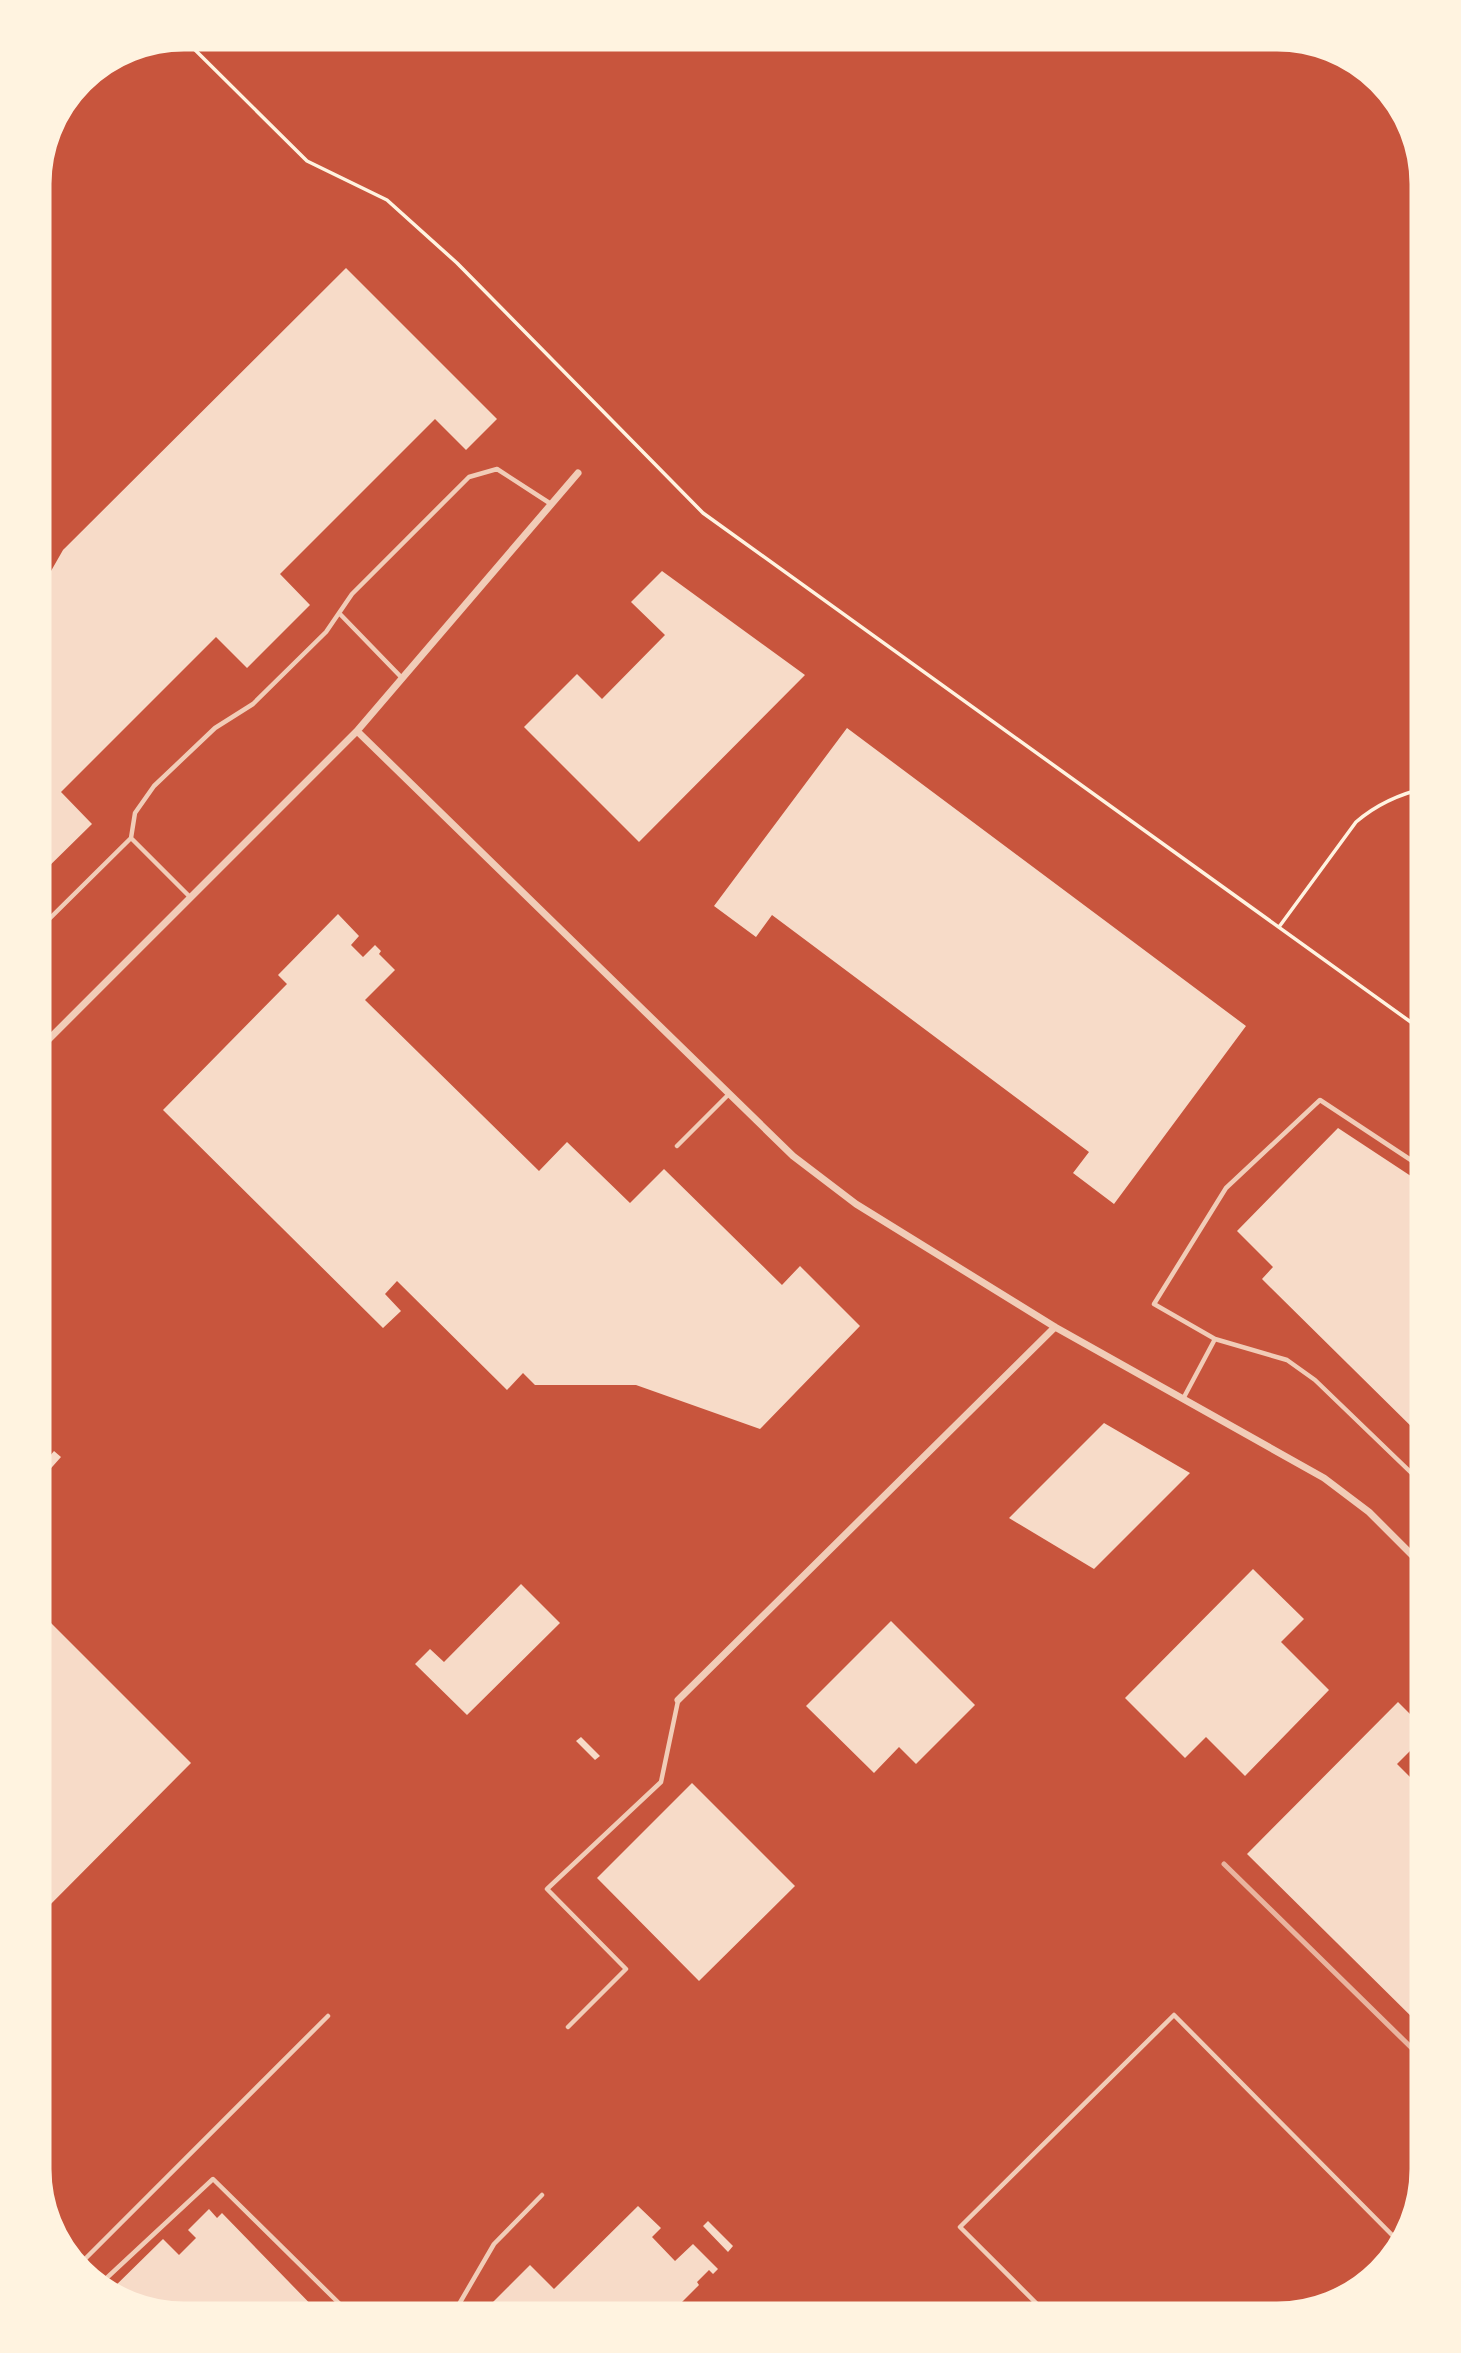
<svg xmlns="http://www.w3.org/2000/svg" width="1461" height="2353" font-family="'Sofia Sans Condensed',sans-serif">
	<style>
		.building { fill: #f7dbc8 }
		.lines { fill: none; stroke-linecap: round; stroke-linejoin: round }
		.path { stroke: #fff3e0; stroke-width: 3.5 }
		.service { stroke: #f1ccb7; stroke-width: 4.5 }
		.minor { stroke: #f1ccb7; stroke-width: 7 }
		.rail { stroke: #e9b49f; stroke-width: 5 }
		.rim { fill: none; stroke: #fff3e0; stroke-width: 9 }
	</style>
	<rect width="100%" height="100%" fill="#c8553d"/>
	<!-- building -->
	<path class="building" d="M 346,268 L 497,419 L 466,450 L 435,419 L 280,574 L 310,605 L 247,668 L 216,637 L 61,792 L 92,824 L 35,880 L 35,599 L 63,550 Z
		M 662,571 L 805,675 L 639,842 L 524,727 L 577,674 L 602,699 L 665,635 L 631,602 Z
		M 847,728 L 1246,1026 L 1114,1204 L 1073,1173 L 1089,1152 L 772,915 L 756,937 L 714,906 Z
		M 338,914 L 359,936 L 351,945 L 363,957 L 375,945 L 381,951 L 379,954 L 395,970 L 365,1000 L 539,1171 L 567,1142 L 630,1203 L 664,1169 L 782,1285 L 800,1266 L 860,1326 L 760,1429 L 636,1385 L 535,1385 L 523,1373 L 507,1390 L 397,1281 L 385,1294 L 401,1311 L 383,1328 L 163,1110 L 287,984 L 278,975 Z
		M 1338,1128 L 1426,1186 L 1426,1441 L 1262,1279 L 1273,1267 L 1237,1231 Z
		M 1104,1423 L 1190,1473 L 1094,1569 L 1009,1518 Z
		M 54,1451 L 61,1457 L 45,1475 L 39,1469 Z
		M 1253,1569 L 1304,1619 L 1281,1642 L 1329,1690 L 1245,1776 L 1206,1737 L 1185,1758 L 1125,1698 Z
		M 521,1584 L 560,1623 L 467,1715 L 415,1664 L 430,1649 L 444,1662 Z
		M 35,1607 L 191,1763 L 35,1920 Z
		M 891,1621 L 975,1705 L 916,1764 L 899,1747 L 874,1773 L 806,1706 Z
		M 1398,1702 L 1426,1730 L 1426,1735 L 1397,1764 L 1426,1793 L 1426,2031 L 1247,1854 Z
		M 581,1737 L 600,1756 L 595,1760 L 576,1741 Z
		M 692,1783 L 795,1886 L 699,1981 L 597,1878 Z
		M 638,2206 L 661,2228 L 652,2237 L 675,2261 L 693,2244 L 718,2269 L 713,2274 L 709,2270 L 697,2282 L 699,2285 L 666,2318 L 505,2318 L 491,2304 L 530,2265 L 554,2289 Z
		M 209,2209 L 217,2218 L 222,2213 L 324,2318 L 175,2318 L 106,2295 L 163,2239 L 179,2255 L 196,2238 L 188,2230 Z
		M 708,2221 L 733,2246 L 728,2252 L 703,2226 Z"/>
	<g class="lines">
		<!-- path -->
		<path class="path" d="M 181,36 L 307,161 L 387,200 L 457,263 L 703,513 L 1426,1033
			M 1279,927 L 1356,822 C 1377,804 1399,794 1426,788"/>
		<!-- service -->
		<path class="service" d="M 339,613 L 402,678
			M 131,838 L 191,898
			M 35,933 L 131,838 L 135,813 L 154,786 L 215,728 L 253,704 L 326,632 L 352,594 L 469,477 L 497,469 L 551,504
			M 677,1146 L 729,1094
			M 1215,1339 L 1287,1360 L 1315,1380 L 1426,1487
			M 1183,1399 L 1215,1339 L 1154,1304 L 1226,1188 L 1320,1100 L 1426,1170
			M 568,2027 L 626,1969 L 547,1889 L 661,1782 L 678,1701
			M 78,2266 L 328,2016
			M 97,2287 L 213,2179 L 354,2318
			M 451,2318 L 494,2244 L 542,2195
			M 1051,2318 L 960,2227 L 1174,2015 L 1403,2246"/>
		<!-- minor -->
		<path class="minor" d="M 357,731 L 793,1156 L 856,1204 L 1055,1327 L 1324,1478 L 1369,1512 L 1426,1569
			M 35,1053 L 357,731 L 578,473
			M 678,1700 L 1055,1327"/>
		<!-- rail -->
		<path class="rail" d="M 1224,1864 L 1426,2062"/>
	</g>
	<!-- crop -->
	<path d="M0 0H1461V2353H0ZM184 47H1277A137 137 0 0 1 1414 184V2169A137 137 0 0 1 1277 2306H184A137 137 0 0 1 47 2169V184A137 137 0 0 1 184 47Z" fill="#fff3e0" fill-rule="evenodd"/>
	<path class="rim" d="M184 47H1277A137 137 0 0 1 1414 184V2169A137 137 0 0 1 1277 2306H184A137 137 0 0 1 47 2169V184A137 137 0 0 1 184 47Z"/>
</svg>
